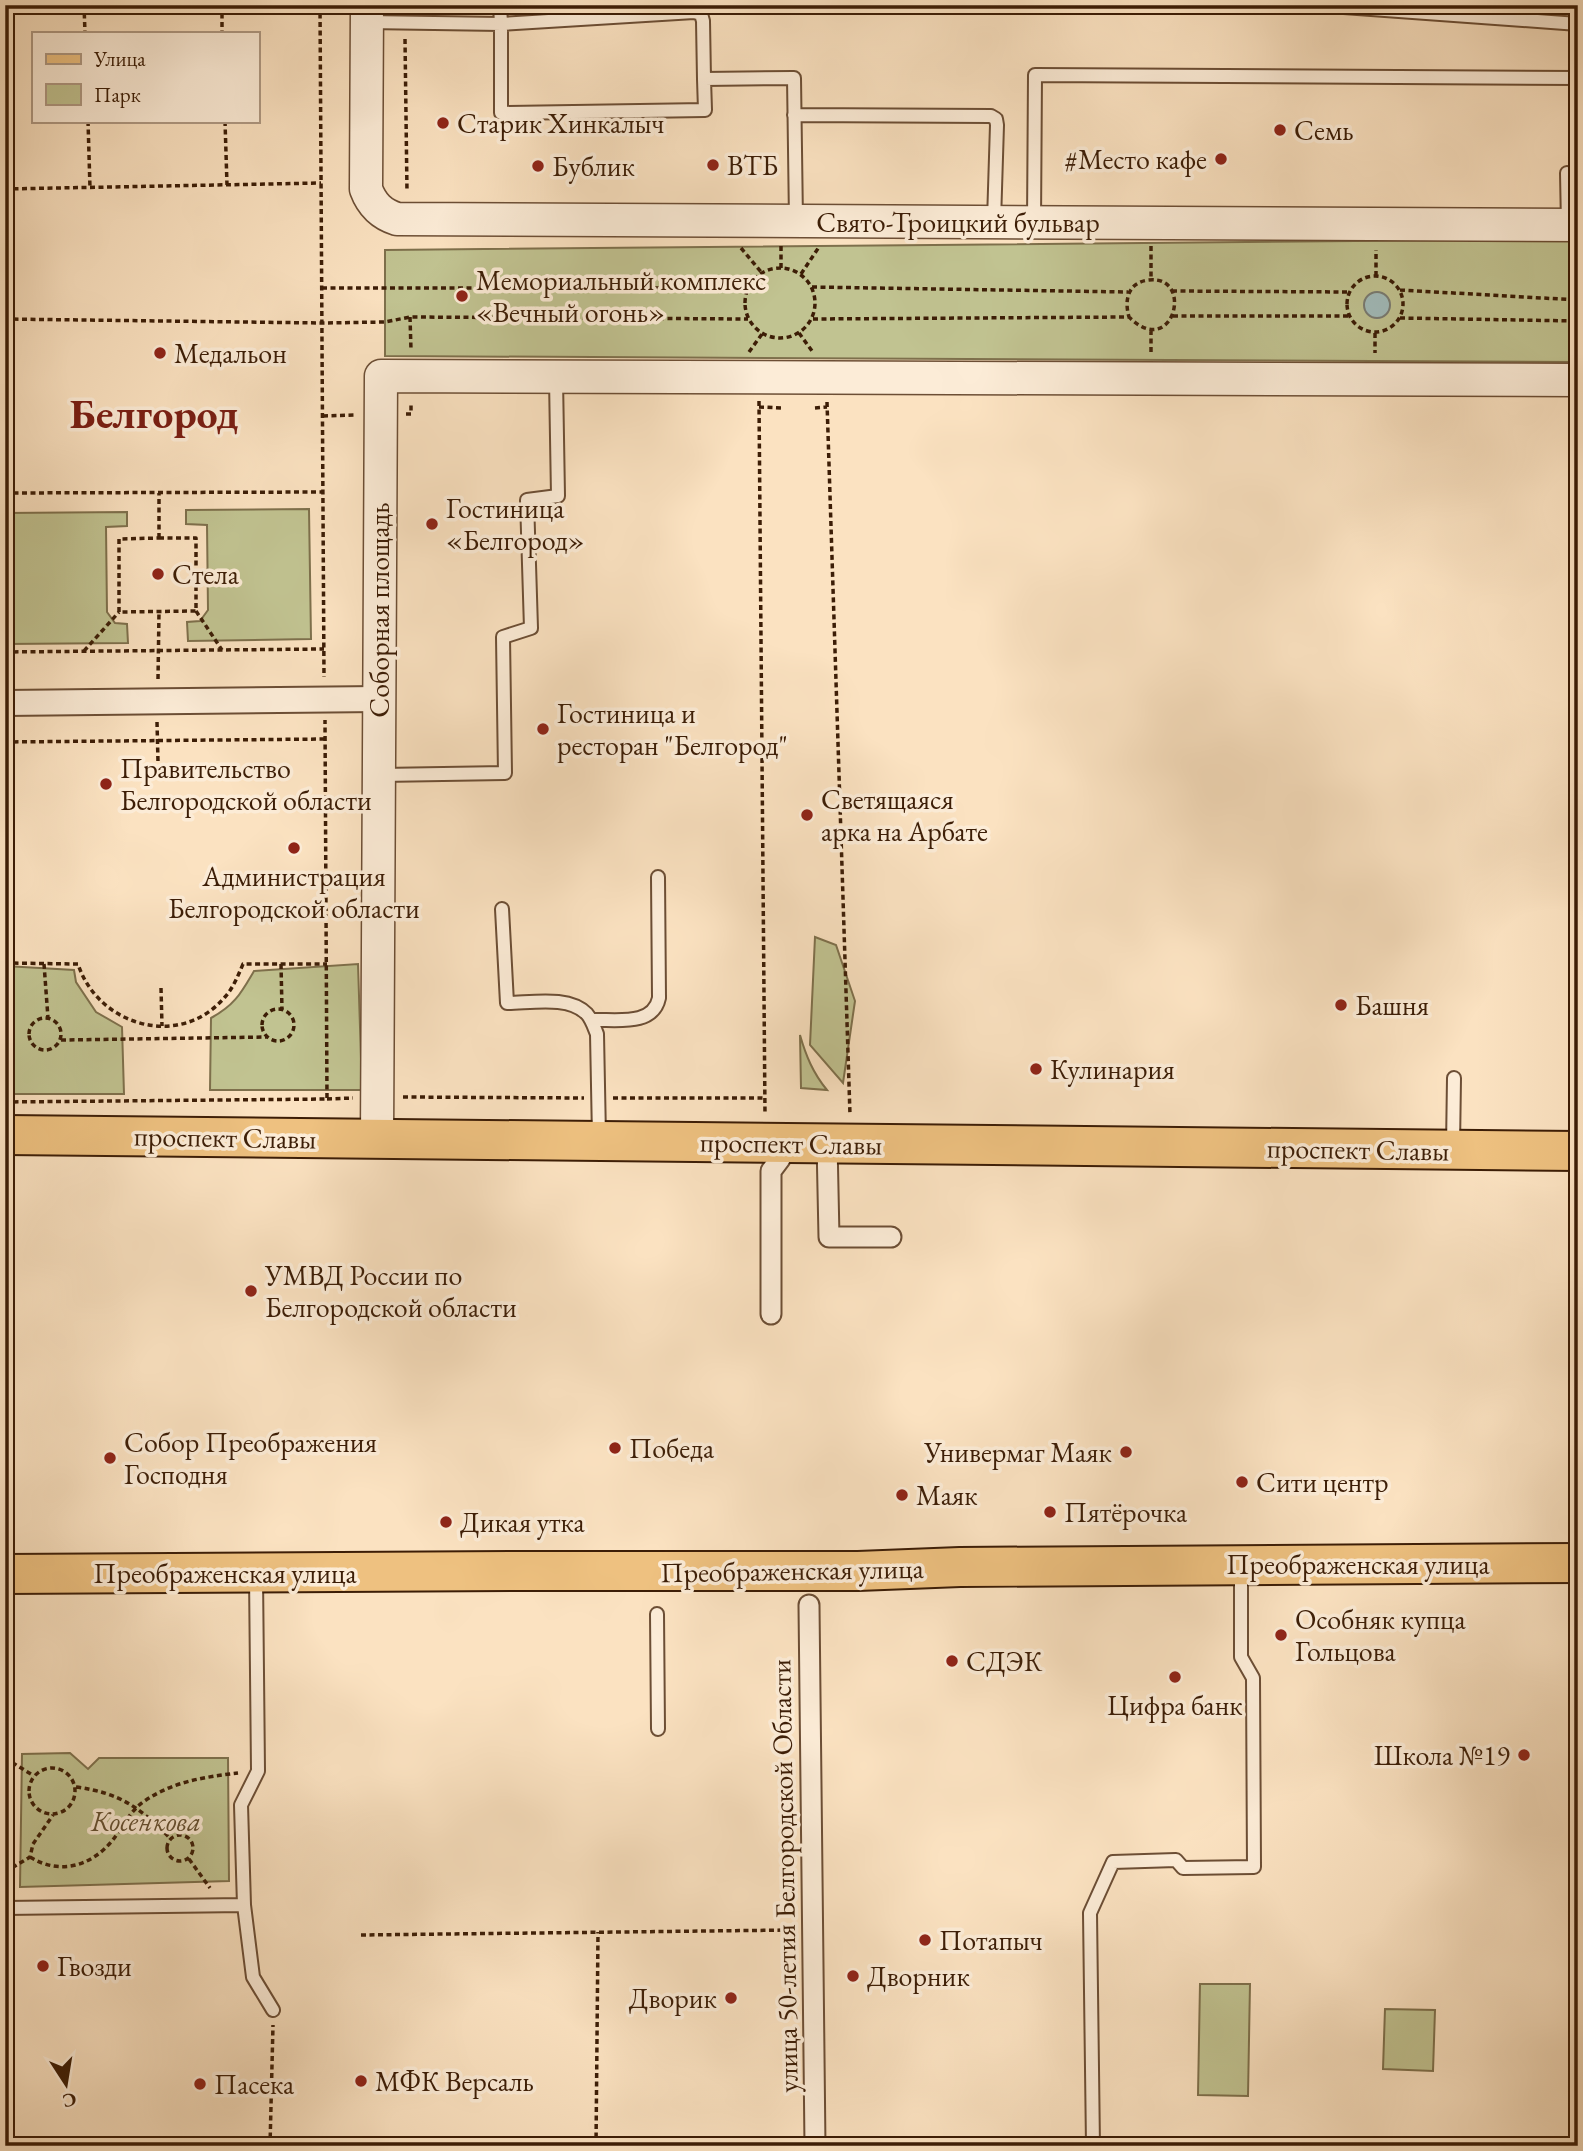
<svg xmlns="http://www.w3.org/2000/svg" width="1583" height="2151" font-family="'EB Garamond',serif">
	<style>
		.green { fill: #c1c391; stroke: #7e704c; stroke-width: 2 }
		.water { fill: #a1bcbb; stroke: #797c73; stroke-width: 2 }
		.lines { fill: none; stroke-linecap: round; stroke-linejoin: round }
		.service-casing { stroke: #6c4e35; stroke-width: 16 }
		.pedestrian-casing { stroke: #6c4e35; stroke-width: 23 }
		.minor-casing { stroke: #6c4e35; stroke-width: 28 }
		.tertiary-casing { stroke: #6c4e35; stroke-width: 35 }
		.primary-casing { stroke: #3c1d06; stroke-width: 42 }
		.path { stroke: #3c1d06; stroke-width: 3.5; stroke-dasharray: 5 3.5; stroke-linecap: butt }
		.service { stroke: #fcecd7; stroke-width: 12 }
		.pedestrian { stroke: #fcecd7; stroke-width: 19 }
		.minor { stroke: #fcecd7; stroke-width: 24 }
		.tertiary { stroke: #fcecd7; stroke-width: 32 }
		.primary { stroke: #eec180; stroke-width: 38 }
		.poi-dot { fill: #8f2418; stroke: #fcecd7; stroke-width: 2.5 }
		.labels { text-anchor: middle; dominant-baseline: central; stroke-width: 7; stroke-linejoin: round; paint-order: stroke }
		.poi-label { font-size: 28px; fill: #3c1d06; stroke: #fcecd7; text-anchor: start }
		.street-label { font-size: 28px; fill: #3c1d06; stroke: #fcecd7 }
		.park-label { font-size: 28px; font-style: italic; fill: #644f30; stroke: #fcecd7 }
		.town-label { font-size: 42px; font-weight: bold; fill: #7a1f14; stroke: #fcecd7 }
	</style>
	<rect width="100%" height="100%" fill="#fbe2c1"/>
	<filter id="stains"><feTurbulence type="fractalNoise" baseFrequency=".00286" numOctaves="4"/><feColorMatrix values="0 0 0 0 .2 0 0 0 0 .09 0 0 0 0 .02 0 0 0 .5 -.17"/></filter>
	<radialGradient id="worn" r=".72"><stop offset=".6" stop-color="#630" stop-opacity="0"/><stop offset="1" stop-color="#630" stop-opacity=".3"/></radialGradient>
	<!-- green -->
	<path class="green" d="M 1578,239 L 1578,362 L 385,356 L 385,250 Z
		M 309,509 L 311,639 L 188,641 L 187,622 L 200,621 L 208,610 L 207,525 L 186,524 L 186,510 Z
		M 127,512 L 127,526 L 106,527 L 107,612 L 115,623 L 127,624 L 128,643 L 5,644 L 5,513 Z
		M 815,937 L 836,945 L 855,1001 L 843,1083 L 810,1045 Z
		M 358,964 L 362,1090 L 210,1090 L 211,1018 C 235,1005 241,993 254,971 Z
		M 5,966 L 74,970 L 76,982 L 96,1012 L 122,1027 L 124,1094 L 5,1094 Z
		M 800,1035 C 806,1056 813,1073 827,1090 L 801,1088 Z
		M 70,1753 L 88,1769 L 99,1758 L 228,1758 L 229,1881 L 20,1887 L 22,1754 Z
		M 1200,1984 L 1250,1984 L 1248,2096 L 1198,2095 Z
		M 1385,2009 L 1435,2010 L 1433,2071 L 1383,2069 Z"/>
	<!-- water -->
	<path class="water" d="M1364 305a13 13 0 1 1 26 0a13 13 0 1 1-26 0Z"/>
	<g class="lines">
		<!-- service casing -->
		<g class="service-casing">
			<path id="service" d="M 1316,5 L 1578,24
				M 367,22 L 501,24 L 500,5
				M 704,79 L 705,110 L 501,113 L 501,24 L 694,12 L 701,14 L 703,21 L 704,79 L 794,78 L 796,221
				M 794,115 L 991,116 L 996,119 L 997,125 L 994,221
				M 1567,173 L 1568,225
				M 1034,222 L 1035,75 L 1578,78
				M 381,775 L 505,773 L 503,637 L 531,628 L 527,500 L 558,496 L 556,379
				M 502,909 L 507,1003 C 530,1003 569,995 587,1014 C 592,1020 594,1027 597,1034 L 599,1137
				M 591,1020 C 615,1019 653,1027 659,998 L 658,877
				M 1453,1146 L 1454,1078
				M 657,1614 L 658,1729
				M 244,1905 L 253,1977 L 273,2010
				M 5,1908 L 244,1905 L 241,1805 L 258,1771 L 256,1576
				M 1093,2146 L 1090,1913 L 1113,1862 L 1176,1860 L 1183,1868 L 1254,1867 L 1253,1678 L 1241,1657 L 1241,1569"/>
		</g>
		<!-- pedestrian casing -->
		<g class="pedestrian-casing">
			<path id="pedestrian" d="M 827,1143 L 829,1237 L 891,1237
				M 771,1314 L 771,1171 L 780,1159 L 788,1143
				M 809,1605 L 815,2146"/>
		</g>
		<!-- minor casing -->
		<g class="minor-casing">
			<path id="minor" d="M 5,703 L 379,699"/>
		</g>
		<!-- tertiary casing -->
		<g class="tertiary-casing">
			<path id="tertiary" d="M 367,5 L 366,189 C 372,205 381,214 397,219 L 1578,225
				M 377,1139 L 381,376 L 1578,380"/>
		</g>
		<!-- primary casing -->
		<g class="primary-casing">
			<path id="primary" d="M 5,1135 L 1578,1151
				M 5,1574 L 516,1571 L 858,1571 L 960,1567 L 1578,1563"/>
		</g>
		<!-- path -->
		<path class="path" d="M 84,5 L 85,33
			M 222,5 L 222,33
			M 320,5 L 324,677
			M 405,39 L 407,192
			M 88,121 L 90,188
			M 225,121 L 227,185
			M 5,189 L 321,183
			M 1151,246 L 1151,279
			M 741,248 L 762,273
			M745 303a35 35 0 1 1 70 0a35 35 0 1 1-70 0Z
			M 781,268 L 781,245
			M 801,274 L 819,247
			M1347 304a28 28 0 1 1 56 0a28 28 0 1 1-56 0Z
			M 1376,276 L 1376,250
			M 812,287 L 1128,292
			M 322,288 L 748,288
			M 1400,290 L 1578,300
			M 1172,291 L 1350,292
			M 1173,316 L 1350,316
			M 410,317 L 411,350
			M 1400,318 L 1578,321
			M 5,319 L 322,323 L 385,322 L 410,317 L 748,319
			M 813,319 L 1129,317 C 1173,361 1195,275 1149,280 C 1128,282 1124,300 1129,317
			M 799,333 L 812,351
			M 1375,333 L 1375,353
			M 749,352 L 762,334
			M 1151,352 L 1151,330
			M 759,401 L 765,1114
			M 827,402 L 850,1115
			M 759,407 L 782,408
			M 815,408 L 827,407
			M 406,414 L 411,414 L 411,403
			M 323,416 L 356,415
			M 5,493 L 323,492
			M 159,538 L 196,538 L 196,611 L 119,612 L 119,539 Z
			M 159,538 L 159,493
			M 196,611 L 222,650
			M 84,651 L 119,612
			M 5,652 L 324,649
			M 158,679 L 159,612
			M 157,722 L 158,762
			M 5,742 L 325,739
			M 5,963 L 78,964 C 98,1026 180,1050 225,997 C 233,988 238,976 243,964 L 327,964
			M 44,964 L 48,1018
			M 281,964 L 282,1010
			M 161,988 L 162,1026
			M262 1025a16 16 0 1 1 32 0a16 16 0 1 1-32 0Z
			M29 1034a16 16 0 1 1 32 0a16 16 0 1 1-32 0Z
			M 61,1040 L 267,1037
			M 403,1097 L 584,1098
			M 613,1098 L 765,1098
			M 327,1099 L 353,1098
			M 5,1102 L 327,1099 L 325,720
			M 5,1758 L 34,1776
			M29 1791a23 23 0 1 1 46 0a23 23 0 1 1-46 0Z
			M 76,1787 C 120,1793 139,1807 170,1838
			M167 1848a13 13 0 1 1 26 0a13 13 0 1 1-26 0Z
			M 30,1857 C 59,1875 90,1867 112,1841 C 123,1827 130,1810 146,1800 C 175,1781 205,1777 238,1773
			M 189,1859 L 210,1888
			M 5,1872 L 30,1857 L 33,1844 L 53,1815
			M 361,1935 L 793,1930
			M 270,2146 L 273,2025
			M 596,2146 L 598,1932"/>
		<!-- service -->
		<use href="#service" class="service"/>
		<!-- pedestrian -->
		<use href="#pedestrian" class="pedestrian"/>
		<!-- minor -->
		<use href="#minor" class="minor"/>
		<!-- tertiary -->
		<use href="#tertiary" class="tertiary"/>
		<!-- primary -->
		<use href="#primary" class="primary"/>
	</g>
	<!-- markers -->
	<g class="poi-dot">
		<circle cx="443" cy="123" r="7"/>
		<circle cx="1280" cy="130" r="7"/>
		<circle cx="1221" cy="159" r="7"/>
		<circle cx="713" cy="165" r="7"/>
		<circle cx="538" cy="166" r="7"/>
		<circle cx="462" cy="296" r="7"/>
		<circle cx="160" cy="353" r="7"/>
		<circle cx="432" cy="524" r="7"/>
		<circle cx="158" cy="574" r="7"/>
		<circle cx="543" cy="729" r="7"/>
		<circle cx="106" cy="784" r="7"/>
		<circle cx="807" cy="815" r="7"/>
		<circle cx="294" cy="848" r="7"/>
		<circle cx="1341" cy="1005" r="7"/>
		<circle cx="1036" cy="1069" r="7"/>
		<circle cx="251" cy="1291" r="7"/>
		<circle cx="615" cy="1448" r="7"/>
		<circle cx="1126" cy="1452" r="7"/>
		<circle cx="110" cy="1458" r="7"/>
		<circle cx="1242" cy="1482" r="7"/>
		<circle cx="902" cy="1495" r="7"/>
		<circle cx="1050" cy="1512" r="7"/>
		<circle cx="446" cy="1522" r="7"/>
		<circle cx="1281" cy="1635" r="7"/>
		<circle cx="952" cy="1661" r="7"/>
		<circle cx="1175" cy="1677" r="7"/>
		<circle cx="1524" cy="1755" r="7"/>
		<circle cx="925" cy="1940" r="7"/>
		<circle cx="43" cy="1966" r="7"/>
		<circle cx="853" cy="1976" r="7"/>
		<circle cx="731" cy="1998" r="7"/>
		<circle cx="361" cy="2081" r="7"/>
		<circle cx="200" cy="2084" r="7"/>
	</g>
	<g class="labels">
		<!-- poi labels -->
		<g class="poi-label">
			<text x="457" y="123">Старик Хинкалыч</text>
			<text x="1294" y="130">Семь</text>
			<text x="1207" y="159" text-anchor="end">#Место кафе</text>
			<text x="727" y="165">ВТБ</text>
			<text x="552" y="166">Бублик</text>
			<text x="476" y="280">Мемориальный комплекс<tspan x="476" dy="32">«Вечный огонь»</tspan></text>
			<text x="174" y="353">Медальон</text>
			<text x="446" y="508">Гостиница<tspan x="446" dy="32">«Белгород»</tspan></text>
			<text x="172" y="574">Стела</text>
			<text x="557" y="713">Гостиница и<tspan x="557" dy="32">ресторан "Белгород"</tspan></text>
			<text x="120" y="768">Правительство<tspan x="120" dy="32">Белгородской области</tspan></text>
			<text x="821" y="799">Светящаяся<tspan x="821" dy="32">арка на Арбате</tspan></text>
			<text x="294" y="876" text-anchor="middle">Администрация<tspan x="294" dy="32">Белгородской области</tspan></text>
			<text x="1355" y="1005">Башня</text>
			<text x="1050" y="1069">Кулинария</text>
			<text x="265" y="1275">УМВД России по<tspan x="265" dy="32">Белгородской области</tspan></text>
			<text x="124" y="1442">Собор Преображения<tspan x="124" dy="32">Господня</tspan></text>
			<text x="629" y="1448">Победа</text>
			<text x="1112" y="1452" text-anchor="end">Универмаг Маяк</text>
			<text x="1256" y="1482">Сити центр</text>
			<text x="916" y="1495">Маяк</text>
			<text x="1064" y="1512">Пятёрочка</text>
			<text x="460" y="1522">Дикая утка</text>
			<text x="1295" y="1619">Особняк купца<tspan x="1295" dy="32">Гольцова</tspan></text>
			<text x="966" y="1661">СДЭК</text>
			<text x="1175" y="1705" text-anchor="middle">Цифра банк</text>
			<text x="1510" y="1755" text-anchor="end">Школа №19</text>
			<text x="939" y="1940">Потапыч</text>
			<text x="57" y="1966">Гвозди</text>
			<text x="867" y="1976">Дворник</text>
			<text x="717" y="1998" text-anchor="end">Дворик</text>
			<text x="375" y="2081">МФК Версаль</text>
			<text x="214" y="2084">Пасека</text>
		</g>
		<!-- street labels -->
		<g class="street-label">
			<text x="958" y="222">Свято-Троицкий бульвар</text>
			<text transform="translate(379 610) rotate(-90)">Соборная площадь</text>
			<text transform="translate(225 1137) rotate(1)">проспект Славы</text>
			<text transform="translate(791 1143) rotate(1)">проспект Славы</text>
			<text transform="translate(1358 1149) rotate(1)">проспект Славы</text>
			<text x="1358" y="1564">Преображенская улица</text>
			<text transform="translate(792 1570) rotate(-1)">Преображенская улица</text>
			<text x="225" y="1573">Преображенская улица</text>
			<text transform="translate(784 1876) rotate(-91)">улица 50-летия Белгородской Области</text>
		</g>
		<!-- park labels -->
		<g class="park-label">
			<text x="146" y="1821">Косенкова</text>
		</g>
		<!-- town labels -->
		<g class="town-label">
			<text x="154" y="413">Белгород</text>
		</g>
	</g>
	<!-- margin -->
	<rect width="1583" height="2151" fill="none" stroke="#fbe2c1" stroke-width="28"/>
	<rect x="7" y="7" width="1569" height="2137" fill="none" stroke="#3c1d06" stroke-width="3.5"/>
	<rect x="14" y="14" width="1555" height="2123" fill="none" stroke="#3c1d06" stroke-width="2"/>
	<!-- legend -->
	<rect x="32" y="32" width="228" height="91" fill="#fcecd7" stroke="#af9983" stroke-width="2"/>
	<rect x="46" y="54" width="35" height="10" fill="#eec180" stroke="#af9983" stroke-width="2"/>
	<text x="94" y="66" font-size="21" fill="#3c1d06">Улица</text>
	<rect x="46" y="84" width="35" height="21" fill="#c1c391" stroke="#af9983" stroke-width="2"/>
	<text x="94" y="102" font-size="21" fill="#3c1d06">Парк</text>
	<!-- north arrow -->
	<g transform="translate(66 2084) rotate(168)" stroke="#fcecd7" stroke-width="5" paint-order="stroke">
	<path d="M0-5L12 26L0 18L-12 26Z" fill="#3c1d06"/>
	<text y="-10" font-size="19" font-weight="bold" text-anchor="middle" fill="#3c1d06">С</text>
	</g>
	<rect width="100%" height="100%" filter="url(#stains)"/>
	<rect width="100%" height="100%" fill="url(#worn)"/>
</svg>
